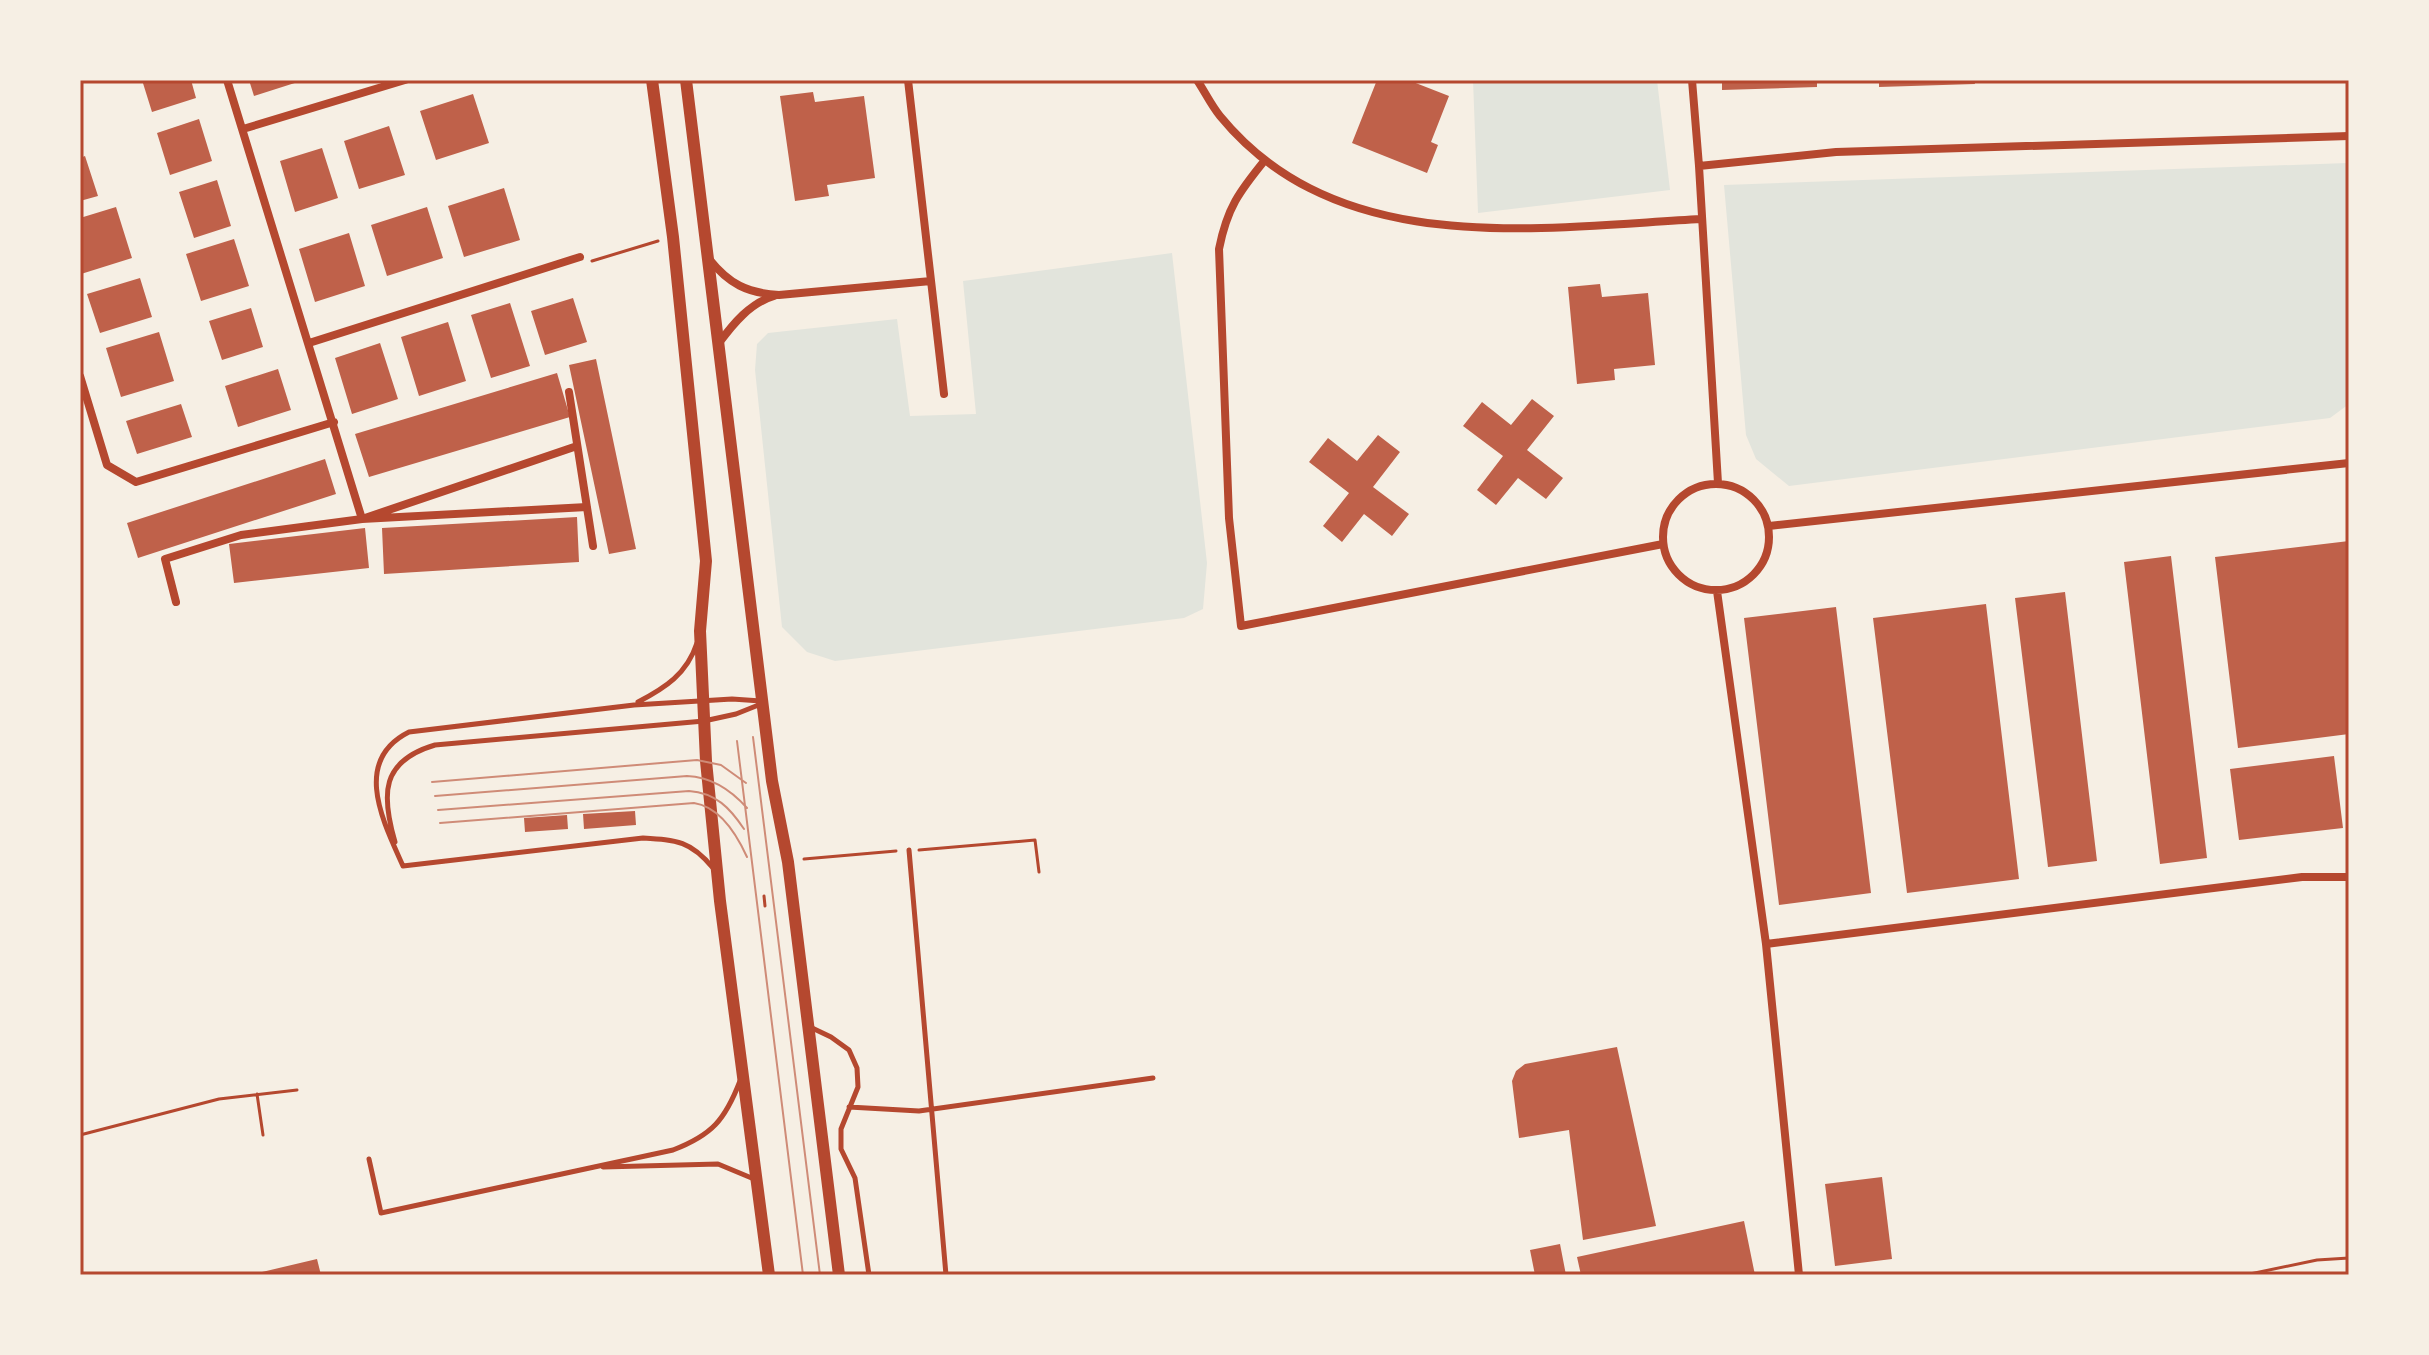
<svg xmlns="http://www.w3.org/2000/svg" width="2429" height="1355" font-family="'Sofia Sans Condensed',sans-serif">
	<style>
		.green { fill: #e2e4dc }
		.building { fill: #bf614a }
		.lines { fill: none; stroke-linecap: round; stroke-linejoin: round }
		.path { stroke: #b5482f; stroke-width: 3 }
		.service { stroke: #b5482f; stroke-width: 5 }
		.minor { stroke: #b5482f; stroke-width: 8 }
		.tertiary { stroke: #b5482f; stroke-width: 12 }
		.tram { stroke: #cf8b77; stroke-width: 2 }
		.neatline { fill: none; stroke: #b5482f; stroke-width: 3 }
	</style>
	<rect width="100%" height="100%" fill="#f6efe4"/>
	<!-- green -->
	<path class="green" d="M 1473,80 L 1657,80 L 1670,190 L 1478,213 Z
		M 2347,163 L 2349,404 L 2330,418 L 1789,486 L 1756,459 L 1746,435 L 1724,185 Z
		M 1172,253 L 1207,563 L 1203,609 L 1184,618 L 835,661 L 807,652 L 782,627 L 755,370 L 757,344 L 768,333 L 897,319 L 910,416 L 976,414 L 963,281 Z"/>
	<!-- building -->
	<path class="building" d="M 142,80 L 191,80 L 196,98 L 152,112 Z
		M 249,80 L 301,80 L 301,81 L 254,96 Z
		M 1377,80 L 1408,80 L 1449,96 L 1431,142 L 1438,145 L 1427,173 L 1352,143 Z
		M 1722,80 L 1817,80 L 1817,87 L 1722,90 Z
		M 1879,80 L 1974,80 L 1975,84 L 1879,87 Z
		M 813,92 L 815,102 L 864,96 L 875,178 L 827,185 L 829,196 L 795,201 L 780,96 Z
		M 473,94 L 489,143 L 436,160 L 420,111 Z
		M 199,119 L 212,161 L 170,175 L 157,133 Z
		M 389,126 L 405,175 L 359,189 L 344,141 Z
		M 322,148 L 338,198 L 295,212 L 280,161 Z
		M 85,156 L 98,196 L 80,201 L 80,158 Z
		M 217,180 L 231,226 L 194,238 L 179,192 Z
		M 504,188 L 520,240 L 464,257 L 448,206 Z
		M 116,207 L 132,258 L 81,274 L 80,218 Z
		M 427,207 L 443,258 L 387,276 L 371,225 Z
		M 349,233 L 365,286 L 315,302 L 299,249 Z
		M 234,239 L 249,286 L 201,301 L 186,254 Z
		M 140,278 L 152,317 L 100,333 L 87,294 Z
		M 1600,284 L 1602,297 L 1648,293 L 1655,365 L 1614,369 L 1615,380 L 1577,384 L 1568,287 Z
		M 573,298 L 587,342 L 545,355 L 531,311 Z
		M 510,303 L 530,366 L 491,378 L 471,315 Z
		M 251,308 L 263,347 L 222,360 L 209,321 Z
		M 448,322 L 466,381 L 419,396 L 401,337 Z
		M 159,332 L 174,381 L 121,397 L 106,348 Z
		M 380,343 L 398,399 L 352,414 L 335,358 Z
		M 596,359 L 636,549 L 609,554 L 569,365 Z
		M 278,369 L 291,410 L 238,427 L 225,386 Z
		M 557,373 L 570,417 L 369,477 L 355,434 Z
		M 1532,399 L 1554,416 L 1527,450 L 1563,478 L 1546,499 L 1518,478 L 1496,505 L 1477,490 L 1503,456 L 1463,426 L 1482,402 L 1511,425 Z
		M 181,404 L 192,437 L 137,454 L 126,421 Z
		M 1378,435 L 1400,452 L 1373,487 L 1409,514 L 1392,536 L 1364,514 L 1342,542 L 1323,526 L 1349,493 L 1309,462 L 1328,438 L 1357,461 Z
		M 325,459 L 336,494 L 138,558 L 127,523 Z
		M 577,517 L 579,562 L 384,574 L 382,528 Z
		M 365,528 L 369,568 L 234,583 L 229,544 Z
		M 2349,541 L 2349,734 L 2238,748 L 2215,557 Z
		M 2171,556 L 2207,858 L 2160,864 L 2124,562 Z
		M 2065,592 L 2097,861 L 2048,867 L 2015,598 Z
		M 1986,604 L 2019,879 L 1907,893 L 1873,618 Z
		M 1836,607 L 1871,893 L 1779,905 L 1744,618 Z
		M 2334,756 L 2343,828 L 2239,840 L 2230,769 Z
		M 635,811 L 636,825 L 584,829 L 583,814 Z
		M 567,815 L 568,829 L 525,832 L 524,818 Z
		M 1617,1047 L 1656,1226 L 1583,1240 L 1569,1130 L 1519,1138 L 1512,1081 L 1516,1071 L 1525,1064 Z
		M 1882,1177 L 1892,1259 L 1835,1266 L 1825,1184 Z
		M 1744,1221 L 1755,1275 L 1581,1275 L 1577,1257 Z
		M 1560,1244 L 1566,1275 L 1535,1275 L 1530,1250 Z
		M 317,1259 L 321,1275 L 262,1275 L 262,1272 Z"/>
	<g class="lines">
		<!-- path -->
		<path class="path" d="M 592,261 L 658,241
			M 919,850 L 1035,840 L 1039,872
			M 804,859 L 896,851
			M 764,896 L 765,906
			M 257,1094 L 263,1135
			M 80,1135 L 219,1099 L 297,1090
			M 2245,1275 L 2317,1260 L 2349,1258"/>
		<!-- service -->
		<path class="service" d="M 638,702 C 665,688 687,674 697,643
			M 395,842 C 381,794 381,761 435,745 L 704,721 L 736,714 L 761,704
			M 909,850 L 946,1275
			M 403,866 C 384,823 351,761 409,732 L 634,705 L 732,699 L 761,701
			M 403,866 L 643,838 C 677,840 691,841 713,868
			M 810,1027 L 831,1037 L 849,1050 L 857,1068 L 858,1087 L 841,1129 L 841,1149 L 855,1178 L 869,1275
			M 849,1107 L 919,1111 L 1153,1078
			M 369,1159 L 381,1213 L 673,1150 C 712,1135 725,1120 740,1081
			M 603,1167 L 718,1164 L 754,1179"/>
		<!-- minor -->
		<path class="minor" d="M 227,80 L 362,519 L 577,446
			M 908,80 L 944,394
			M 1197,80 C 1205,92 1211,105 1220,116 C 1338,260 1537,228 1701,219
			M 1692,80 L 1699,166 L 1718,483
			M 243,129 L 405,80
			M 1265,160 C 1239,192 1227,208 1219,249 L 1229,518 L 1241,626 L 1663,544
			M 1699,166 L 1836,152 L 2349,136
			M 709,259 C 729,284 747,293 779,295 L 931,281
			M 309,343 L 580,257
			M 719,343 C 733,324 750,303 774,296
			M 80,376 L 107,465 L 136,482 L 334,422
			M 569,392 L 593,546
			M1663 537a53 53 0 1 1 106 0a53 53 0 1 1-106 0Z
			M 1769,526 L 2349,463
			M 1717,591 L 1766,944 L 1799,1275
			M 176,602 L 165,559 L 241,535 L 362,519 L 587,507
			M 1766,944 L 2302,877 L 2349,877"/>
		<!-- tertiary -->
		<path class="tertiary" d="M 652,80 L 673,237 L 706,561 L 700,631 L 706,761 L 720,901 L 769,1275
			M 686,80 L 772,781 L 788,862 L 839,1275"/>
		<!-- tram -->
		<path class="tram" d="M 753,737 L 820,1275
			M 737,741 L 803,1275
			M 432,782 L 697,760 L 721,765 L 746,783
			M 435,796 L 687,776 C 711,777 731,790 747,808
			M 438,810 L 689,791 C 716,793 730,808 744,829
			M 440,823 L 694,803 C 720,807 737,835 747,857"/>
	</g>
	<!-- border -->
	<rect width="2429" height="1355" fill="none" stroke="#f6efe4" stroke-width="164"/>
	<rect x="82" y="82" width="2265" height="1191" class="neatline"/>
</svg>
